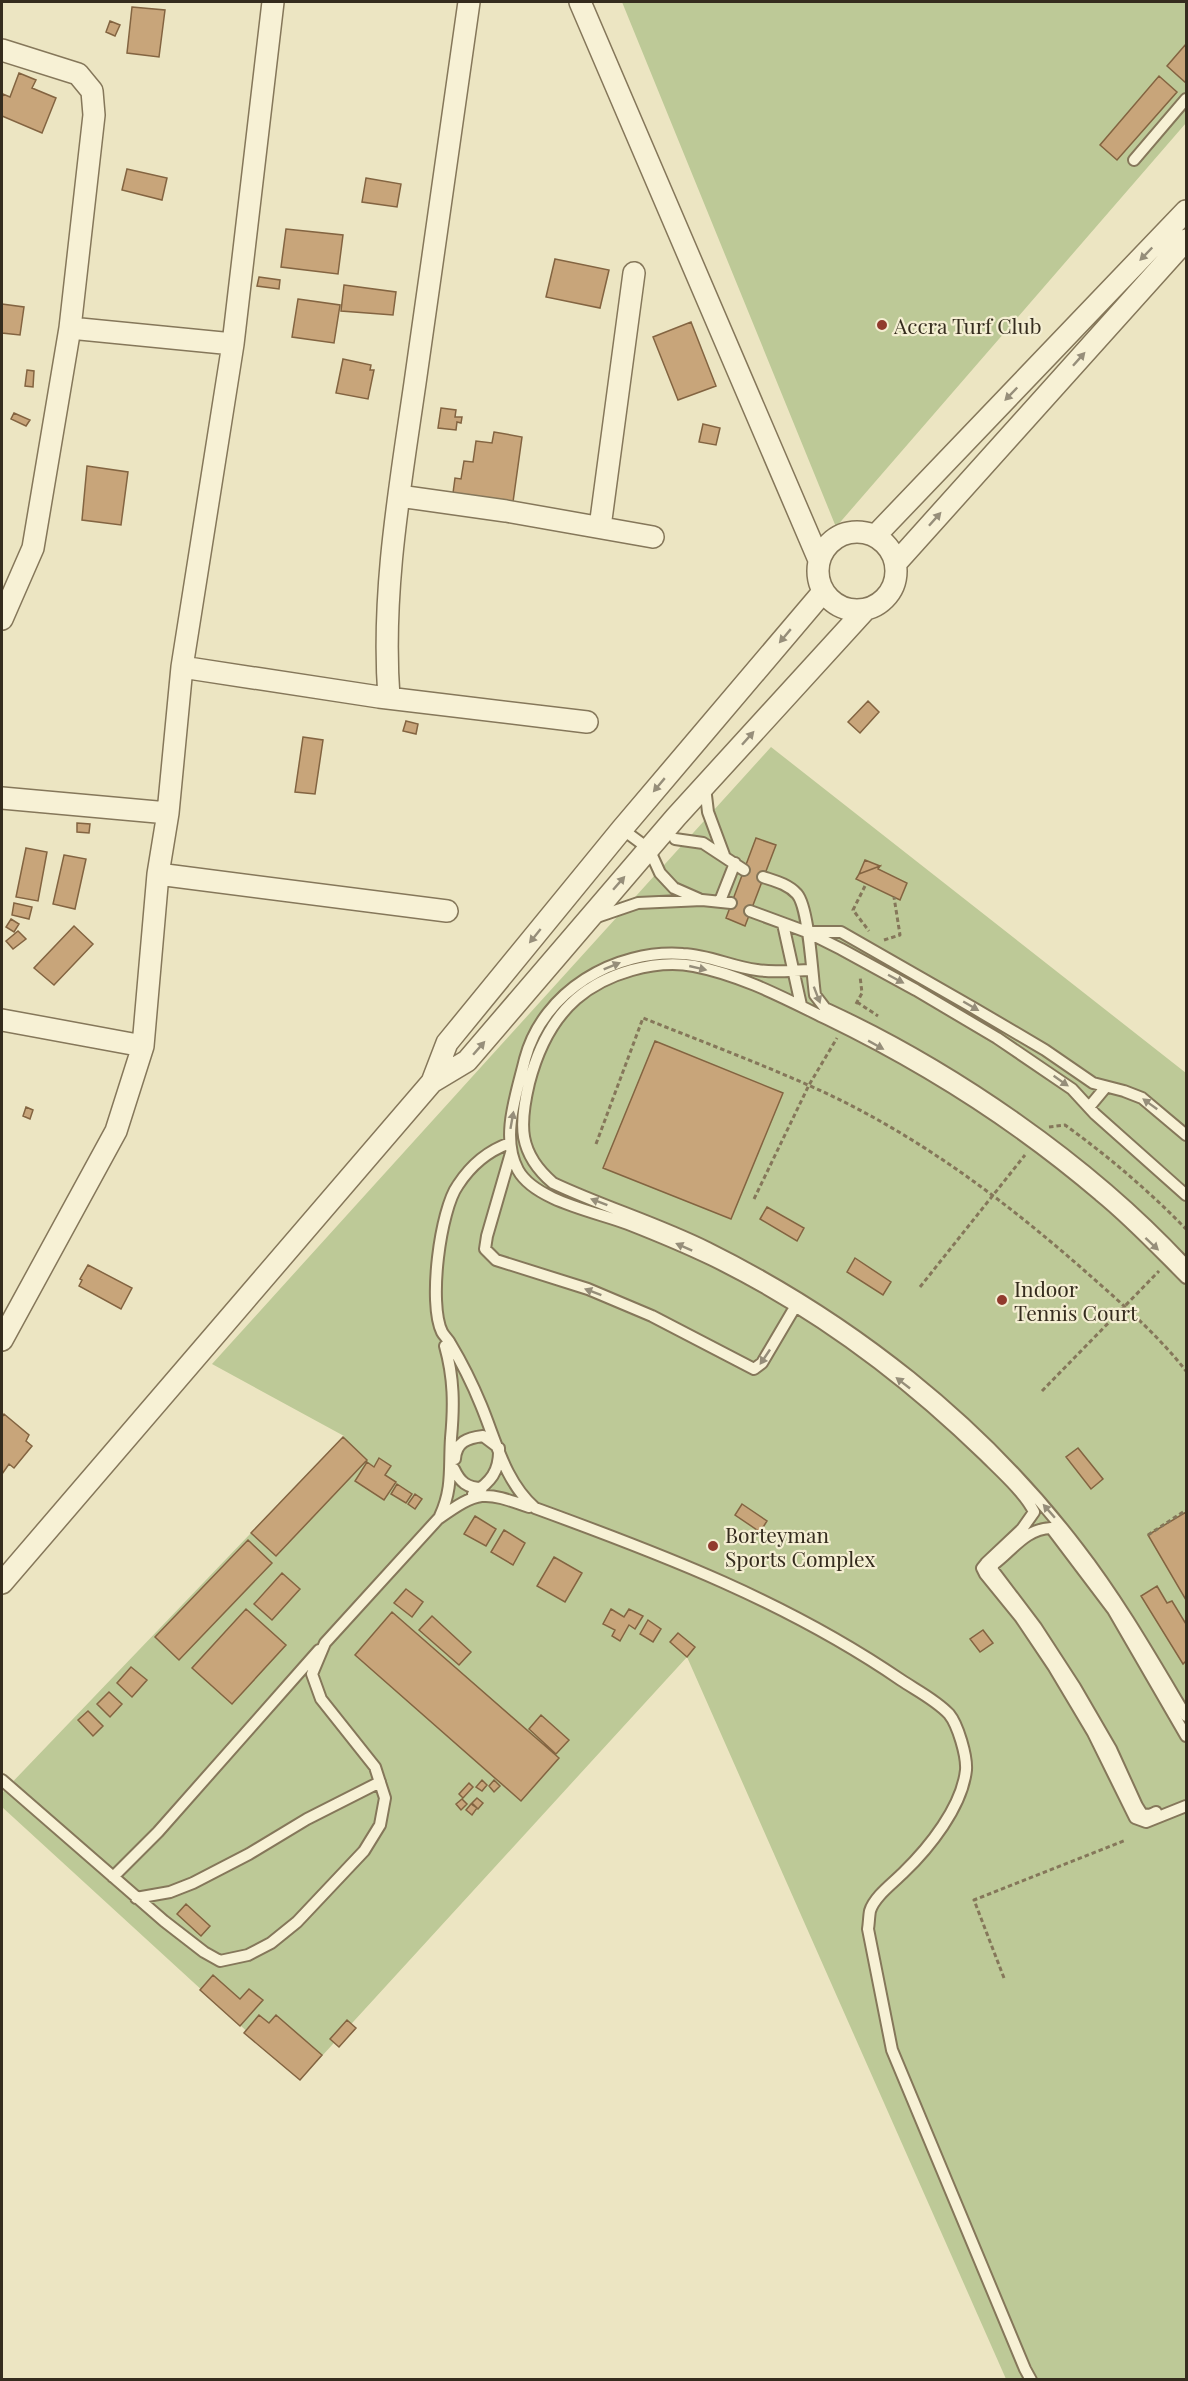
<svg xmlns="http://www.w3.org/2000/svg" width="1188" height="2381" font-family="'Playfair Display',serif">
	<style>
		.green { fill: #bdc997 }
		.building { fill: #c8a57a; stroke: #836441; stroke-width: 1.5 }
		.lines { fill: none; stroke-linecap: round; stroke-linejoin: round }
		.lane-casing { stroke: #85775a; stroke-width: 14 }
		.street-casing { stroke: #85775a; stroke-width: 24 }
		.path { stroke: #85775a; stroke-width: 3; stroke-dasharray: 4.5 3; stroke-linecap: butt }
		.lane { stroke: #f7f1d5; stroke-width: 10 }
		.street { stroke: #f7f1d5; stroke-width: 21 }
		.oneway { fill: #968e7a }
		.poi-dot { fill: #913a2d; stroke: #f4eed2; stroke-width: 2 }
		.labels { text-anchor: middle; dominant-baseline: central; stroke-width: 4.5; stroke-linejoin: round; paint-order: stroke }
		.poi-label { font-size: 21px; fill: #352c1e; stroke: #f4eed2; text-anchor: start }
	</style>
	<rect width="100%" height="100%" fill="#ece5c2"/>
	<!-- green -->
	<path class="green" d="M 622,2 L 1186,2 L 1186,123 L 836,527 Z
		M 771,747 L 1186,1073 L 1186,2379 L 1006,2379 L 687,1657 L 300,2080 L 2,1807 L 2,1793 L 344,1436 L 212,1364 Z"/>
	<!-- building -->
	<path class="building" d="M 132,7 L 165,10 L 159,57 L 127,53 Z
		M 110,21 L 120,25 L 115,36 L 106,32 Z
		M 1186,44 L 1186,83 L 1167,66 Z
		M 19,73 L 36,80 L 32,88 L 56,98 L 42,133 L 2,116 L 2,98 L 3,94 L 10,97 Z
		M 1159,76 L 1177,92 L 1117,160 L 1100,145 Z
		M 127,169 L 167,178 L 162,200 L 122,190 Z
		M 366,178 L 401,184 L 397,207 L 362,202 Z
		M 286,229 L 343,235 L 338,274 L 281,267 Z
		M 555,259 L 609,270 L 600,308 L 546,297 Z
		M 259,277 L 280,280 L 279,289 L 257,286 Z
		M 344,285 L 396,292 L 393,315 L 341,311 Z
		M 298,299 L 340,305 L 334,343 L 292,337 Z
		M 2,304 L 24,307 L 20,335 L 2,333 Z
		M 691,322 L 716,386 L 678,400 L 653,337 Z
		M 343,359 L 371,365 L 370,370 L 374,370 L 368,399 L 336,393 Z
		M 27,370 L 34,371 L 33,387 L 25,386 Z
		M 441,408 L 456,410 L 455,417 L 462,417 L 461,423 L 457,422 L 456,430 L 438,428 Z
		M 14,413 L 30,420 L 26,426 L 11,419 Z
		M 703,424 L 720,428 L 716,445 L 699,442 Z
		M 494,432 L 522,437 L 513,502 L 453,493 L 455,478 L 461,479 L 464,461 L 473,462 L 476,441 L 492,443 Z
		M 87,466 L 128,472 L 121,525 L 82,520 Z
		M 868,701 L 879,712 L 860,733 L 848,722 Z
		M 406,721 L 418,724 L 416,734 L 403,731 Z
		M 303,737 L 323,740 L 315,794 L 295,792 Z
		M 77,823 L 90,824 L 89,833 L 77,832 Z
		M 756,838 L 776,845 L 745,926 L 726,918 Z
		M 26,848 L 47,852 L 38,901 L 16,897 Z
		M 64,855 L 86,859 L 75,909 L 53,904 Z
		M 865,860 L 880,866 L 859,874 Z
		M 880,866 L 878,869 L 907,883 L 900,900 L 856,879 L 859,874 Z
		M 14,903 L 32,907 L 29,919 L 12,915 Z
		M 11,919 L 19,924 L 14,932 L 6,927 Z
		M 74,926 L 93,944 L 54,985 L 34,968 Z
		M 18,931 L 26,939 L 13,949 L 6,941 Z
		M 655,1041 L 783,1093 L 731,1219 L 603,1168 Z
		M 26,1107 L 33,1110 L 30,1119 L 23,1116 Z
		M 767,1207 L 804,1228 L 797,1241 L 760,1219 Z
		M 855,1258 L 891,1282 L 883,1295 L 847,1272 Z
		M 88,1265 L 132,1288 L 121,1309 L 79,1286 L 82,1280 L 80,1279 Z
		M 4,1414 L 29,1435 L 26,1441 L 32,1446 L 14,1468 L 9,1464 L 2,1474 L 2,1417 Z
		M 343,1437 L 367,1460 L 276,1556 L 251,1533 Z
		M 1078,1448 L 1103,1479 L 1091,1489 L 1066,1457 Z
		M 379,1458 L 391,1466 L 385,1475 L 396,1482 L 384,1500 L 355,1481 L 367,1462 L 374,1467 Z
		M 397,1484 L 412,1494 L 406,1503 L 391,1494 Z
		M 415,1494 L 422,1499 L 415,1509 L 408,1504 Z
		M 742,1504 L 767,1521 L 760,1532 L 735,1515 Z
		M 1186,1512 L 1186,1600 L 1148,1535 Z
		M 475,1516 L 496,1529 L 486,1546 L 464,1534 Z
		M 504,1530 L 525,1543 L 513,1565 L 491,1552 Z
		M 248,1540 L 272,1563 L 179,1660 L 155,1637 Z
		M 554,1557 L 582,1573 L 565,1602 L 537,1586 Z
		M 282,1573 L 300,1589 L 272,1620 L 254,1604 Z
		M 1157,1586 L 1167,1603 L 1172,1601 L 1186,1624 L 1186,1661 L 1183,1664 L 1141,1596 Z
		M 406,1589 L 423,1602 L 412,1617 L 394,1603 Z
		M 246,1609 L 286,1645 L 232,1704 L 192,1668 Z
		M 611,1609 L 624,1617 L 629,1609 L 643,1616 L 635,1629 L 629,1625 L 620,1641 L 612,1636 L 615,1630 L 603,1624 Z
		M 392,1612 L 559,1758 L 521,1801 L 355,1655 Z
		M 432,1616 L 471,1652 L 459,1665 L 419,1630 Z
		M 648,1620 L 661,1629 L 653,1642 L 640,1634 Z
		M 983,1630 L 993,1643 L 980,1652 L 970,1639 Z
		M 678,1633 L 695,1647 L 687,1657 L 670,1642 Z
		M 131,1667 L 147,1680 L 132,1697 L 117,1683 Z
		M 109,1692 L 122,1704 L 110,1717 L 97,1704 Z
		M 88,1711 L 103,1726 L 93,1736 L 78,1720 Z
		M 541,1715 L 569,1740 L 556,1754 L 529,1729 Z
		M 482,1780 L 487,1785 L 482,1791 L 476,1787 Z
		M 494,1780 L 500,1786 L 494,1792 L 489,1786 Z
		M 469,1783 L 473,1787 L 463,1798 L 459,1794 Z
		M 477,1798 L 483,1803 L 478,1809 L 472,1803 Z
		M 462,1799 L 467,1804 L 461,1810 L 456,1804 Z
		M 471,1804 L 477,1808 L 472,1815 L 466,1810 Z
		M 186,1904 L 210,1926 L 201,1936 L 177,1914 Z
		M 213,1975 L 240,1999 L 249,1989 L 263,2000 L 240,2026 L 200,1990 Z
		M 259,2015 L 269,2023 L 276,2015 L 322,2055 L 300,2080 L 244,2033 Z
		M 347,2020 L 356,2028 L 339,2047 L 330,2039 Z"/>
	<g class="lines">
		<!-- lane casing -->
		<g class="lane-casing">
			<path id="lane" d="M 1134,160 L 1186,99
				M 705,787 L 708,812 L 724,855
				M 622,829 L 649,849 L 660,873 L 674,888 L 699,899
				M 675,839 L 703,843 L 744,870
				M 763,877 C 775,881 788,884 797,894 C 809,908 812,974 815,995 L 825,1008 C 953,1067 1090,1161 1186,1265
				M 720,901 L 735,863
				M 750,911 L 807,932 L 841,949 L 916,990 L 997,1038 L 1072,1089 L 1095,1114 L 1186,1195
				M 597,917 L 638,903 L 702,900 L 731,903
				M 783,924 L 801,1005
				M 810,932 L 841,932 L 972,1007 L 1045,1050 L 1093,1083 L 1124,1091 L 1142,1098 L 1186,1135
				M 811,970 C 794,970 775,973 757,970 C 732,967 709,955 683,954 C 615,949 543,991 525,1059 C 517,1093 500,1137 518,1170 C 535,1201 597,1212 628,1224 C 656,1235 685,1247 712,1260 C 812,1309 905,1378 984,1455 C 999,1470 1025,1493 1034,1512 L 1022,1529 L 986,1563 L 982,1568 L 985,1574 L 1020,1617 L 1053,1666 L 1093,1733 L 1135,1818 L 1146,1822 L 1186,1806
				M 1090,1106 L 1105,1088
				M 510,1143 C 487,1151 471,1165 458,1185 C 440,1210 428,1304 442,1332 C 444,1336 448,1339 450,1343 C 462,1363 472,1383 481,1405 C 496,1441 505,1482 535,1508 C 664,1555 787,1602 901,1680 C 916,1690 936,1700 949,1714 C 958,1725 967,1756 966,1770 C 962,1807 929,1848 903,1873 C 893,1883 874,1897 870,1911 C 869,1916 869,1923 868,1929 L 892,2050 L 1025,2369 L 1031,2380
				M 511,1153 L 487,1236 L 485,1249 L 496,1260 L 588,1289 L 652,1316 L 754,1369 L 762,1363 L 795,1307
				M 1186,1278 C 1158,1250 1130,1220 1099,1195 C 1017,1125 924,1066 827,1019 C 784,998 741,975 694,966 C 655,959 606,973 576,999 C 552,1020 537,1052 529,1083 C 519,1125 518,1153 553,1183 C 604,1207 658,1223 708,1248 C 851,1319 981,1421 1078,1548 C 1119,1601 1152,1659 1186,1716
				M 455,1459 C 456,1442 467,1438 483,1436 L 499,1448 C 500,1472 490,1482 473,1494
				M 454,1469 C 460,1482 467,1488 482,1488
				M 440,1516 C 453,1488 449,1468 451,1438 C 454,1406 454,1378 445,1346
				M 2,1780 L 164,1921 L 204,1952 L 220,1961 L 248,1955 L 271,1943 L 297,1922 L 364,1851 L 380,1825 L 385,1798 L 375,1767 L 321,1699 L 312,1674 L 325,1643 L 438,1519 C 479,1490 483,1491 529,1507
				M 1156,1812 L 1150,1815 L 1142,1814 L 1137,1806 L 1111,1749 L 1075,1687 L 1036,1627 L 992,1569 L 994,1564 C 1013,1550 1025,1529 1051,1528 L 1113,1610 L 1186,1736
				M 113,1877 L 158,1832 L 319,1650
				M 136,1898 L 170,1892 L 193,1883 L 249,1854 L 307,1819 L 380,1782"/>
		</g>
		<!-- street casing -->
		<g class="street-casing">
			<path id="street" d="M 580,2 L 819,560
				M 2,50 L 78,74 L 92,91 L 94,115 L 70,328 L 33,548 L 2,619
				M 70,328 L 233,344
				M 399,496 L 506,511 L 653,537
				M 600,527 L 634,273
				M818 571a39 39 0 1 1 78 0a39 39 0 1 1-78 0Z
				M 875,536 L 1186,211
				M 896,563 L 1186,240
				M 182,667 L 379,697 L 587,722
				M 389,698 C 381,593 400,487 415,383 C 433,256 451,129 469,2
				M 2,798 L 168,813
				M 158,874 L 447,911
				M 2,1020 L 143,1046
				M 432,1082 L 447,1043 L 622,829 L 823,592
				M 2,1340 L 116,1131 L 143,1046 L 158,874 L 168,813 L 182,667 L 233,344 L 273,2
				M 2,1583 L 432,1082 L 467,1061 L 676,817 L 865,610"/>
		</g>
		<!-- path -->
		<path class="path" d="M 865,886 L 853,910 L 869,931
			M 884,940 L 900,935 L 894,897
			M 857,1002 L 878,1016
			M 856,1004 L 862,993 L 860,976
			M 1049,1127 L 1065,1125 C 1108,1156 1149,1191 1186,1229
			M 596,1144 L 643,1018 C 698,1040 754,1061 808,1085 C 911,1130 1002,1198 1086,1272 C 1120,1302 1159,1336 1186,1371
			M 754,1199 L 809,1085 L 837,1038
			M 920,1287 L 1025,1155
			M 1042,1391 L 1159,1271
			M 1148,1535 L 1186,1510
			M 1004,1978 L 974,1900 L 1126,1840"/>
		<!-- lane -->
		<use href="#lane" class="lane"/>
		<!-- street -->
		<use href="#street" class="street"/>
	</g>
	<!-- one-way arrows -->
	<defs><path id="oneway-solid" d="M-6-.8H1V-3.2L6.5 0L1 3.2V.8H-6Z" transform="scale(1.5)"/></defs>
	<g class="oneway">
		<use href="#oneway-solid" transform="translate(1146 254) rotate(134)"/>
		<use href="#oneway-solid" transform="translate(1079 359) rotate(-48)"/>
		<use href="#oneway-solid" transform="translate(1011 394) rotate(134)"/>
		<use href="#oneway-solid" transform="translate(935 519) rotate(-48)"/>
		<use href="#oneway-solid" transform="translate(785 636) rotate(130)"/>
		<use href="#oneway-solid" transform="translate(748 738) rotate(-48)"/>
		<use href="#oneway-solid" transform="translate(659 785) rotate(130)"/>
		<use href="#oneway-solid" transform="translate(619 883) rotate(-49)"/>
		<use href="#oneway-solid" transform="translate(535 936) rotate(129)"/>
		<use href="#oneway-solid" transform="translate(612 966) rotate(-22)"/>
		<use href="#oneway-solid" transform="translate(698 968) rotate(13)"/>
		<use href="#oneway-solid" transform="translate(896 979) rotate(28)"/>
		<use href="#oneway-solid" transform="translate(817 995) rotate(69)"/>
		<use href="#oneway-solid" transform="translate(971 1006) rotate(30)"/>
		<use href="#oneway-solid" transform="translate(876 1045) rotate(29)"/>
		<use href="#oneway-solid" transform="translate(479 1048) rotate(-49)"/>
		<use href="#oneway-solid" transform="translate(1061 1081) rotate(35)"/>
		<use href="#oneway-solid" transform="translate(1150 1104) rotate(-144)"/>
		<use href="#oneway-solid" transform="translate(512 1120) rotate(-80)"/>
		<use href="#oneway-solid" transform="translate(599 1202) rotate(-159)"/>
		<use href="#oneway-solid" transform="translate(1152 1244) rotate(43)"/>
		<use href="#oneway-solid" transform="translate(684 1247) rotate(-156)"/>
		<use href="#oneway-solid" transform="translate(593 1292) rotate(-159)"/>
		<use href="#oneway-solid" transform="translate(765 1357) rotate(124)"/>
		<use href="#oneway-solid" transform="translate(903 1383) rotate(-142)"/>
		<use href="#oneway-solid" transform="translate(1049 1511) rotate(-131)"/>
	</g>
	<!-- markers -->
	<g class="poi-dot">
		<circle cx="882" cy="325" r="6"/>
		<circle cx="1002" cy="1300" r="6"/>
		<circle cx="713" cy="1546" r="6"/>
	</g>
	<g class="labels">
		<!-- poi labels -->
		<g class="poi-label">
			<text x="894" y="325">Accra Turf Club</text>
			<text x="1014" y="1288">Indoor<tspan x="1014" dy="24">Tennis Court</tspan></text>
			<text x="725" y="1534">Borteyman<tspan x="725" dy="24">Sports Complex</tspan></text>
		</g>
	</g>
	<!-- border -->
	<rect width="1188" height="2381" fill="none" stroke="#352c1e" stroke-width="6"/>
</svg>
